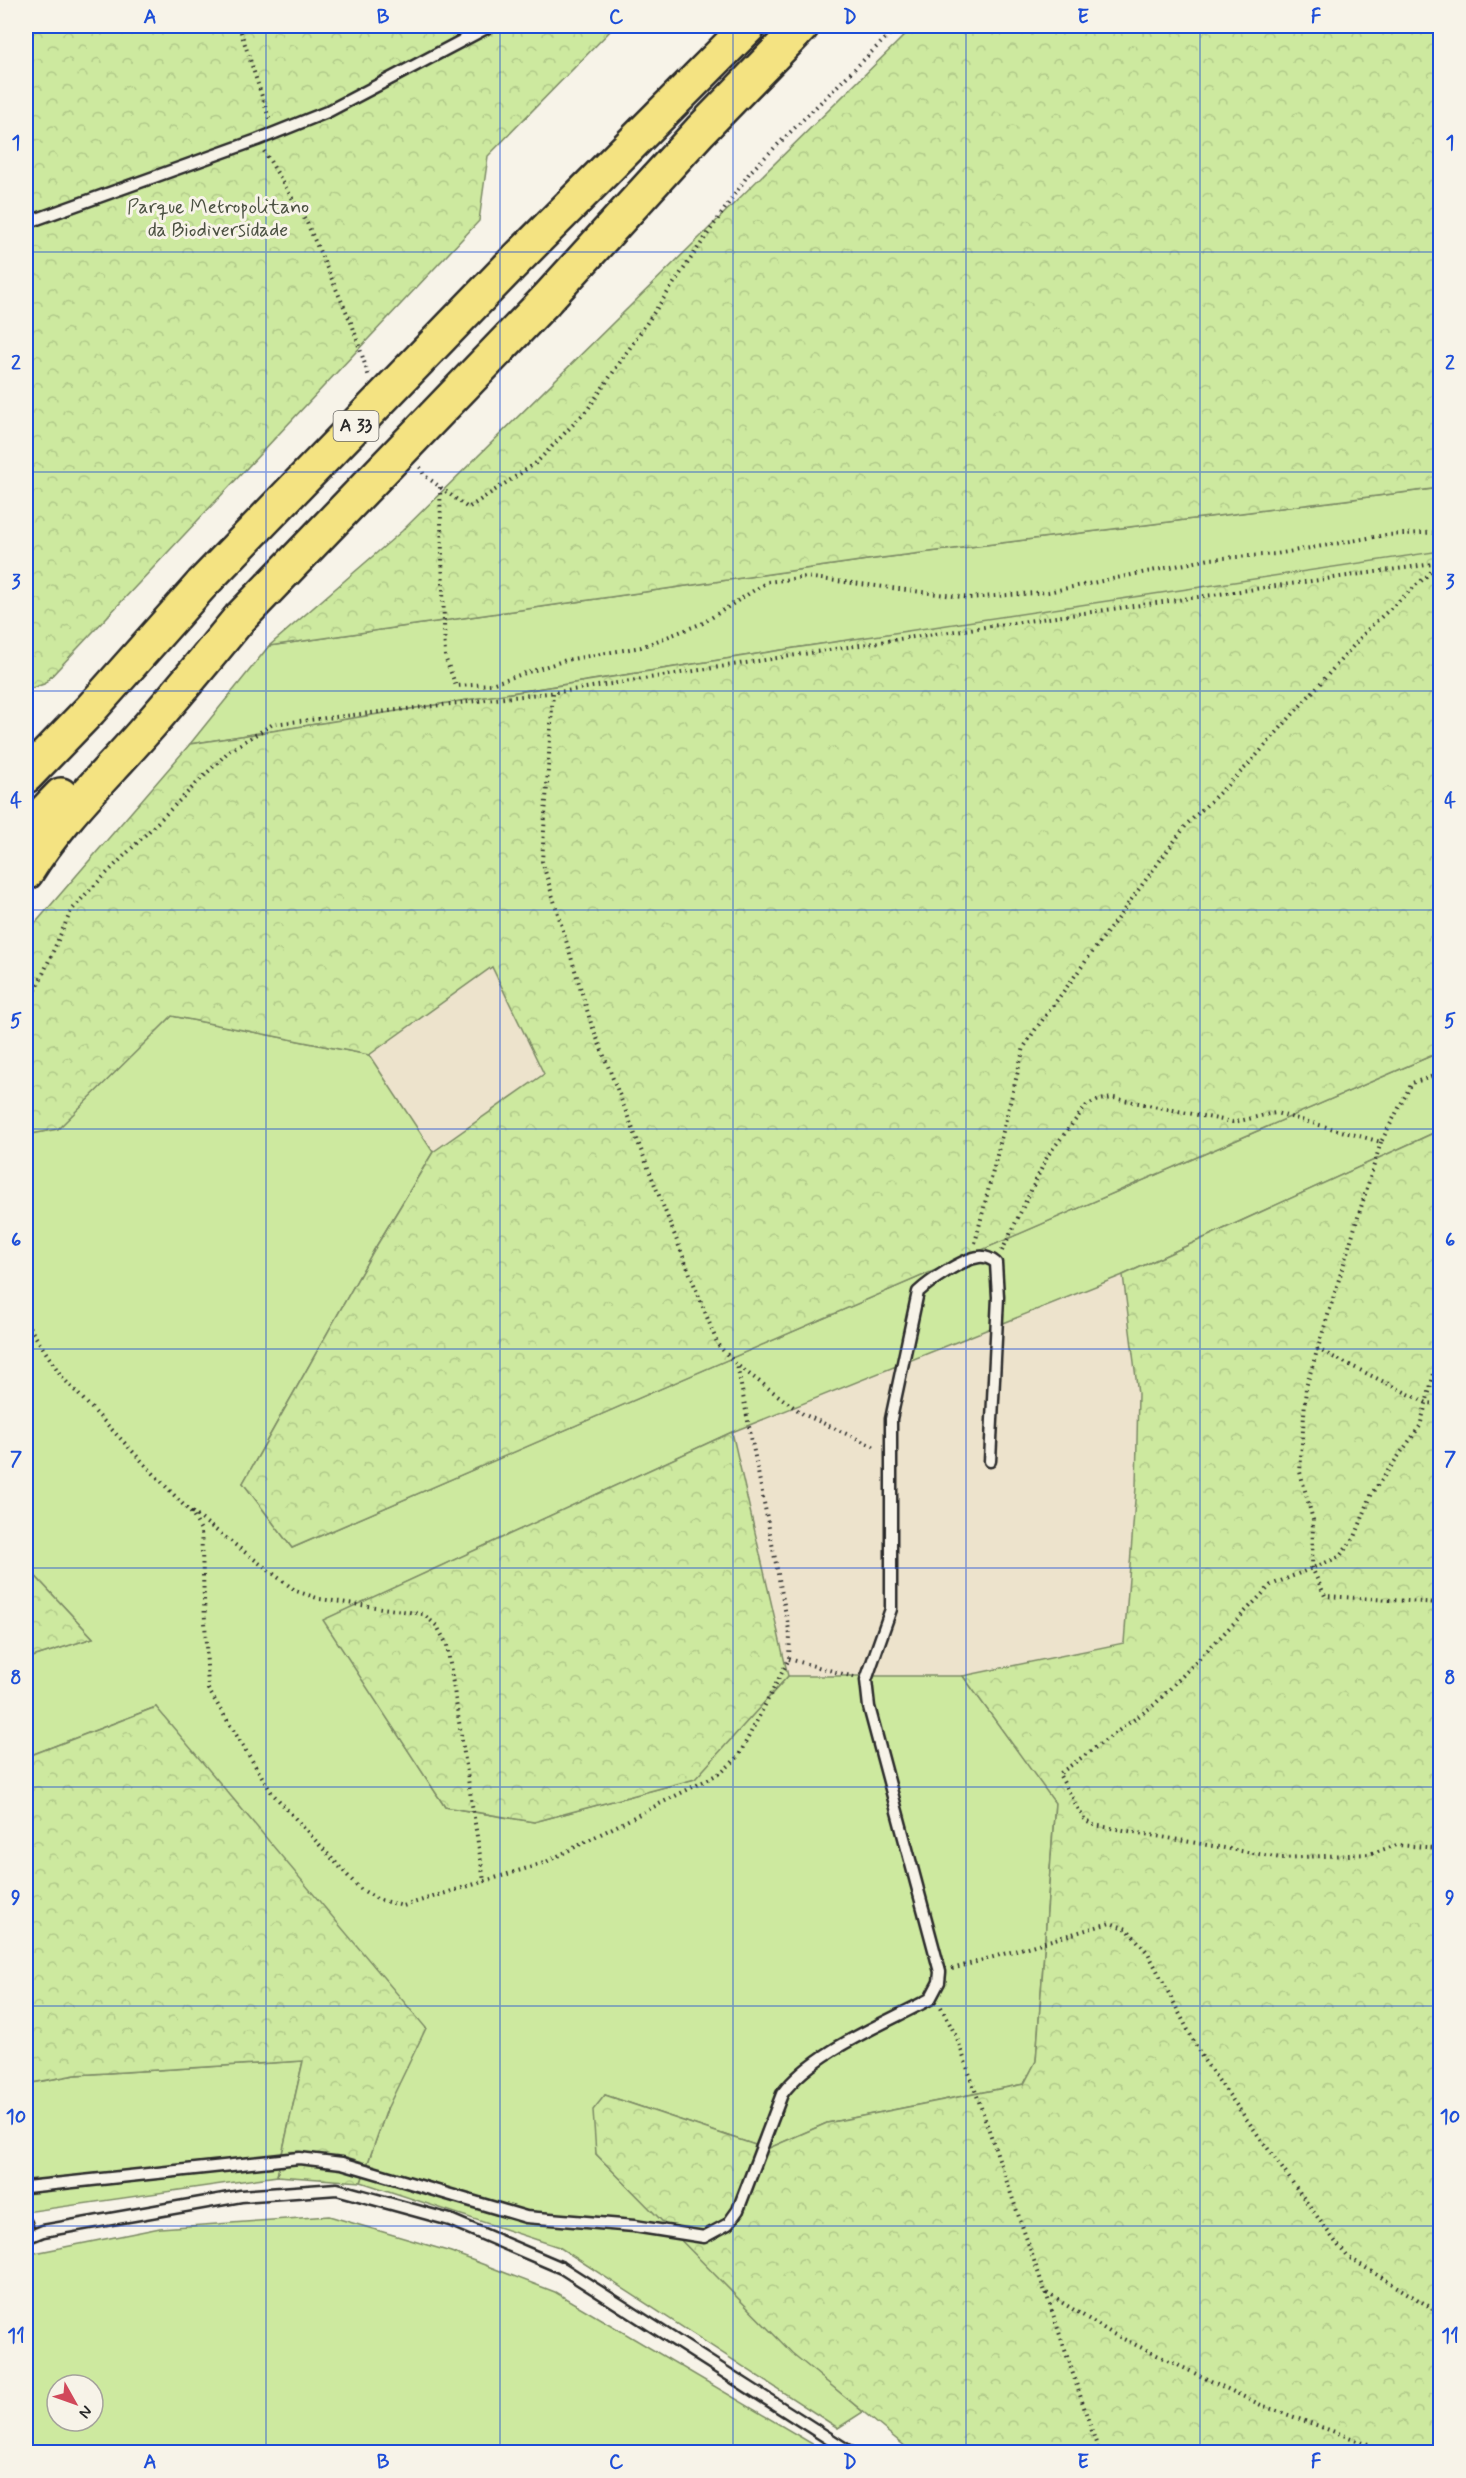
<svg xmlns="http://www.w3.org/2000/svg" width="1466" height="2478" font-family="Mynerve,sans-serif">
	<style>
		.built { fill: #ede3cc }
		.green { fill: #cde99f; stroke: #7c8a65; stroke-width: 1.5; fill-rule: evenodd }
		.forest { fill: url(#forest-crowns); stroke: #7c8a65; stroke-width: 1.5 }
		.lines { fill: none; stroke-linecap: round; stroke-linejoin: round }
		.lane-casing { stroke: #2b2b2b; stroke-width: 15 }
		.highway-casing { stroke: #2b2b2b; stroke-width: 38 }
		.path { stroke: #2b2b2b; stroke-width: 4; stroke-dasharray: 1.5 4.5; stroke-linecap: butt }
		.lane { stroke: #f7f3e8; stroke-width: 10 }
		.highway { stroke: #f4e382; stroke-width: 33 }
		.highway-bridge-casing { stroke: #2b2b2b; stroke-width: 38; stroke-linecap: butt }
		.highway-bridge { stroke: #f4e382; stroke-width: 33 }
		.grid { fill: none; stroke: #1d4ed8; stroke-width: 1.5; stroke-opacity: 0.55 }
		.labels { text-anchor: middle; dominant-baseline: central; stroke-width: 6; stroke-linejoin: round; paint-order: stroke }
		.shield { fill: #f7f3e8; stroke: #686764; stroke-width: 1.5 }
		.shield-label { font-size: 18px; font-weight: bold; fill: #2b2b2b }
		.park-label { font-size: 20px; fill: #4b5142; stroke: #f7f3e8 }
		.neatline { fill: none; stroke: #1d4ed8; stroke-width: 2 }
		.grid-label { font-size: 20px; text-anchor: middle; font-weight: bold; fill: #1d4ed8 }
	</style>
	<defs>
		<pattern id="forest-crowns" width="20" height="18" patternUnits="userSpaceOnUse" patternTransform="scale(1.5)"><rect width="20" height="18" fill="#cde99f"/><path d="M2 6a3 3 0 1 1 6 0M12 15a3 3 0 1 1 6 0" fill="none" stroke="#b0c889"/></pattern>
	</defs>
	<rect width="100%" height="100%" fill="#f7f3e8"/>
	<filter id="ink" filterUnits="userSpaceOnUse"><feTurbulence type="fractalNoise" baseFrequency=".0167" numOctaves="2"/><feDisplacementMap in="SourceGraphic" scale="12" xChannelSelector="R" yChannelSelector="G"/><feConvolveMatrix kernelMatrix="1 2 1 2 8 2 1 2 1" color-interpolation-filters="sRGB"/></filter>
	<g filter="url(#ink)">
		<!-- built -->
		<path class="built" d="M 492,966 L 544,1074 L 433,1152 L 369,1055 Z
			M 1123,1275 L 1138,1393 L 1136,1487 L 1124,1643 L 963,1676 L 788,1676 L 732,1432 Z"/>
		<!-- green -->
		<path class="green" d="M 1440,488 L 1440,555 L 801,647 L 190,744 L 269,646 L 874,559 Z
			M 172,1016 L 369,1055 L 433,1152 L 374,1250 L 243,1483 L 292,1548 L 1440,1052 L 1440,1130 L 1123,1275 L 732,1432 L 324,1620 L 445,1807 L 534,1822 L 694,1779 L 788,1676 L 963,1676 L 1055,1802 L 1036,2061 L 1024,2084 L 827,2123 L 767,2149 L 605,2095 L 596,2154 L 792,2352 L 863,2412 L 838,2428 L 559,2247 L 361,2182 L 387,2109 L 156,1707 L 26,1757 L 26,1659 L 93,1638 L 26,1566 L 26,1135 L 58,1128 Z
			M 303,2061 L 277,2176 L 26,2212 L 26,2084 L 75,2075 Z
			M 329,2216 L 451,2252 L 555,2292 L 826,2452 L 26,2452 L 26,2261 L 35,2253 L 160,2228 ZM 57,2385 L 93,2385 L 93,2421 L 57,2421 Z"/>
		<!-- forest -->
		<path class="forest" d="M 26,26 L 615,26 L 488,156 L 479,221 L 44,684 L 26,690 Z
			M 914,26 L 1440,26 L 1440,488 L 874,559 L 269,646 L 402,531 Z
			M 1440,551 L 1440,1052 L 292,1548 L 243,1483 L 374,1250 L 433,1152 L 544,1074 L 492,967 L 369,1055 L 172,1016 L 58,1129 L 26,1135 L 26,941 L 32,927 L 190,744 L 801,647 Z
			M 1440,1130 L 1440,2452 L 912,2452 L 792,2353 L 596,2154 L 593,2110 L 605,2095 L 767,2149 L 827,2123 L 1024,2084 L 1036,2061 L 1055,1803 L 963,1676 L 1124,1643 L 1136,1487 L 1138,1394 L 1123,1275 Z
			M 732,1432 L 788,1676 L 695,1779 L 534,1822 L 445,1807 L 323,1620 Z
			M 26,1566 L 93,1638 L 26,1659 Z
			M 156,1707 L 426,2028 L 387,2109 L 361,2182 L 277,2176 L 303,2061 L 75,2075 L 26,2084 L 26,1757 Z"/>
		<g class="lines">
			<!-- lane casing -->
			<g class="lane-casing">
				<path id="lane" d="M 26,223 L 257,140 L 327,112 L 490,26
					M 26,2187 L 299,2158 L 342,2163 L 526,2217 L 634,2226 L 704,2237 L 728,2224 L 738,2210 L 782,2094 C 814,2051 882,2025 930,1999 L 939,1982 L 940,1972 L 869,1707 L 866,1680 L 891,1609 L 891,1419 L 918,1292 C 930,1281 962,1259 979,1257 C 986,1256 991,1259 996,1263 L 998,1297 L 990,1461
					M 26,2223 L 30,2236
					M 26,2238 L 43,2231 L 241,2196 L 337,2189 L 450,2220 L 562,2268 L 850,2452"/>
			</g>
			<!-- highway casing -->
			<g class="highway-casing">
				<path id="highway" d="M 509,267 L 749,26
					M 545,301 L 700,131 L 802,26
					M 26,776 L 90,710 L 202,584
					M 26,831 L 61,795
					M 26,873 C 58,821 101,780 141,735 C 175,697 207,658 239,619"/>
			</g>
			<!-- path -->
			<path class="path" d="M 239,26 L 270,121
				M 264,151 L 307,223 L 353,327 L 369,377
				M 420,467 L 424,475 L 468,508 L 536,463 L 588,409 L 750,172 L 898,26
				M 440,487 L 445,657 L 456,686 L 491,684 L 566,660 L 641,647 L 703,623 L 767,582 L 806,577 L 969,598 L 1048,592 L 1210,559 L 1276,554 L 1386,535 L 1440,532
				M 553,693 L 542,861 L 591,1023 L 718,1345 L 737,1365 L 803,1414 L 877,1448
				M 26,1012 L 71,911 L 86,894 L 229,751 L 273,724 L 566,691 L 899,639 L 1440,563
				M 1381,1142 L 1306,1387 L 1300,1472 L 1313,1520 L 1312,1568 L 1325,1596 L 1440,1603
				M 975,1243 L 1024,1047 L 1035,1030 L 1187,824 L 1247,766 L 1371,626 L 1440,564
				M 1002,1251 L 1048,1155 L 1087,1105 L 1099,1100 L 1114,1098 L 1232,1122 C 1248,1120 1261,1115 1276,1113 L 1381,1142 L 1412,1083 L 1440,1074
				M 26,1322 L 62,1377 L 192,1514 L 201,1530 L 208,1689 L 272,1793 L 359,1888 L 377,1899 L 403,1906 L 544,1863 L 722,1772 L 738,1757 L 789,1659 L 790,1635 L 737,1365
				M 1317,1349 L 1427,1403 L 1440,1404
				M 1440,1351 L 1420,1426 L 1372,1493 L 1355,1537 L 1339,1557 L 1271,1585 L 1154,1705 L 1059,1774 L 1085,1821 L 1094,1825 L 1281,1858 L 1369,1854 L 1397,1845 L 1440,1848
				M 192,1512 L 296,1591 L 320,1599 L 423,1614 L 437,1626 L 447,1645 L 484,1881
				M 789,1659 L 854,1677
				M 952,1969 L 1110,1923 L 1127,1929 L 1148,1953 L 1203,2059 L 1337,2244 L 1348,2257 L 1440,2313
				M 941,2007 L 957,2038 L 1045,2292 L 1113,2334 L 1261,2405 L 1387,2451 L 1400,2452
				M 1046,2293 L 1099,2452"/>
			<!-- lane -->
			<use href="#lane" class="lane"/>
			<!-- highway -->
			<use href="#highway" class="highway"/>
			<!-- highway-bridge casing -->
			<g class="highway-bridge-casing">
				<path id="highway-bridge" d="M 202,584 L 509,267
					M 239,619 L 545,301"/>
			</g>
			<!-- highway-bridge -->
			<use href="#highway-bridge" class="highway-bridge"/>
		</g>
	</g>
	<!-- grid -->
	<path class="grid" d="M 266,26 L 266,2452M 500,26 L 500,2452M 733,26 L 733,2452M 966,26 L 966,2452M 1200,26 L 1200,2452M 26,252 L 1440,252M 26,472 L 1440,472M 26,691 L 1440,691M 26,910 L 1440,910M 26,1129 L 1440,1129M 26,1349 L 1440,1349M 26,1568 L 1440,1568M 26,1787 L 1440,1787M 26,2006 L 1440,2006M 26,2226 L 1440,2226"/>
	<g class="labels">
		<!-- shield labels -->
		<rect class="shield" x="333.5" y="411" width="45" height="30" rx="4.5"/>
		<g class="shield-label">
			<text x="356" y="426">A 33</text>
		</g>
		<!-- park labels -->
		<g class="park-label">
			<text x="218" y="207">Parque Metropolitano<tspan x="218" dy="23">da Biodiversidade</tspan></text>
		</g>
	</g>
	<!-- margin -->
	<rect width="1466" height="2478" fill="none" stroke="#f7f3e8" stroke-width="66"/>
	<!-- north arrow -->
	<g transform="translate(75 2403) rotate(130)"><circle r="28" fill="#f7f3e8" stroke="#a5a39c" stroke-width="1.5"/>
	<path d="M0-4.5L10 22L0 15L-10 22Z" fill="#d1495b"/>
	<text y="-9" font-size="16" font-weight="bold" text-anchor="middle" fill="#2b2b2b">N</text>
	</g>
	<rect x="33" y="33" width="1400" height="2412" class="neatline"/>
	<g class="grid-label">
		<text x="150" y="23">A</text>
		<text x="383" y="23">B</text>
		<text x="616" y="23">C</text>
		<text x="850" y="23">D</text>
		<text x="1083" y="23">E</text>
		<text x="1316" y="23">F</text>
		<text x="16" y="149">1</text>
		<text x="1450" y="149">1</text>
		<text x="16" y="369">2</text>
		<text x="1450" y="369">2</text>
		<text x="16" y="588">3</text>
		<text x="1450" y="588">3</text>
		<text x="16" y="807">4</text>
		<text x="1450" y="807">4</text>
		<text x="16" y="1027">5</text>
		<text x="1450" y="1027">5</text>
		<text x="16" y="1246">6</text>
		<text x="1450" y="1246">6</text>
		<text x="16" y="1465">7</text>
		<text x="1450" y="1465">7</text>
		<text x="16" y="1684">8</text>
		<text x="1450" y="1684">8</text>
		<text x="16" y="1904">9</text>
		<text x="1450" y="1904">9</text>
		<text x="16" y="2123">10</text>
		<text x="1450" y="2123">10</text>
		<text x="16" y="2342">11</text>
		<text x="1450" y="2342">11</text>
		<text x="150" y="2468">A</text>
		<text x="383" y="2468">B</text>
		<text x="616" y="2468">C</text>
		<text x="850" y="2468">D</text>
		<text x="1083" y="2468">E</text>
		<text x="1316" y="2468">F</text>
	</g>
</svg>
